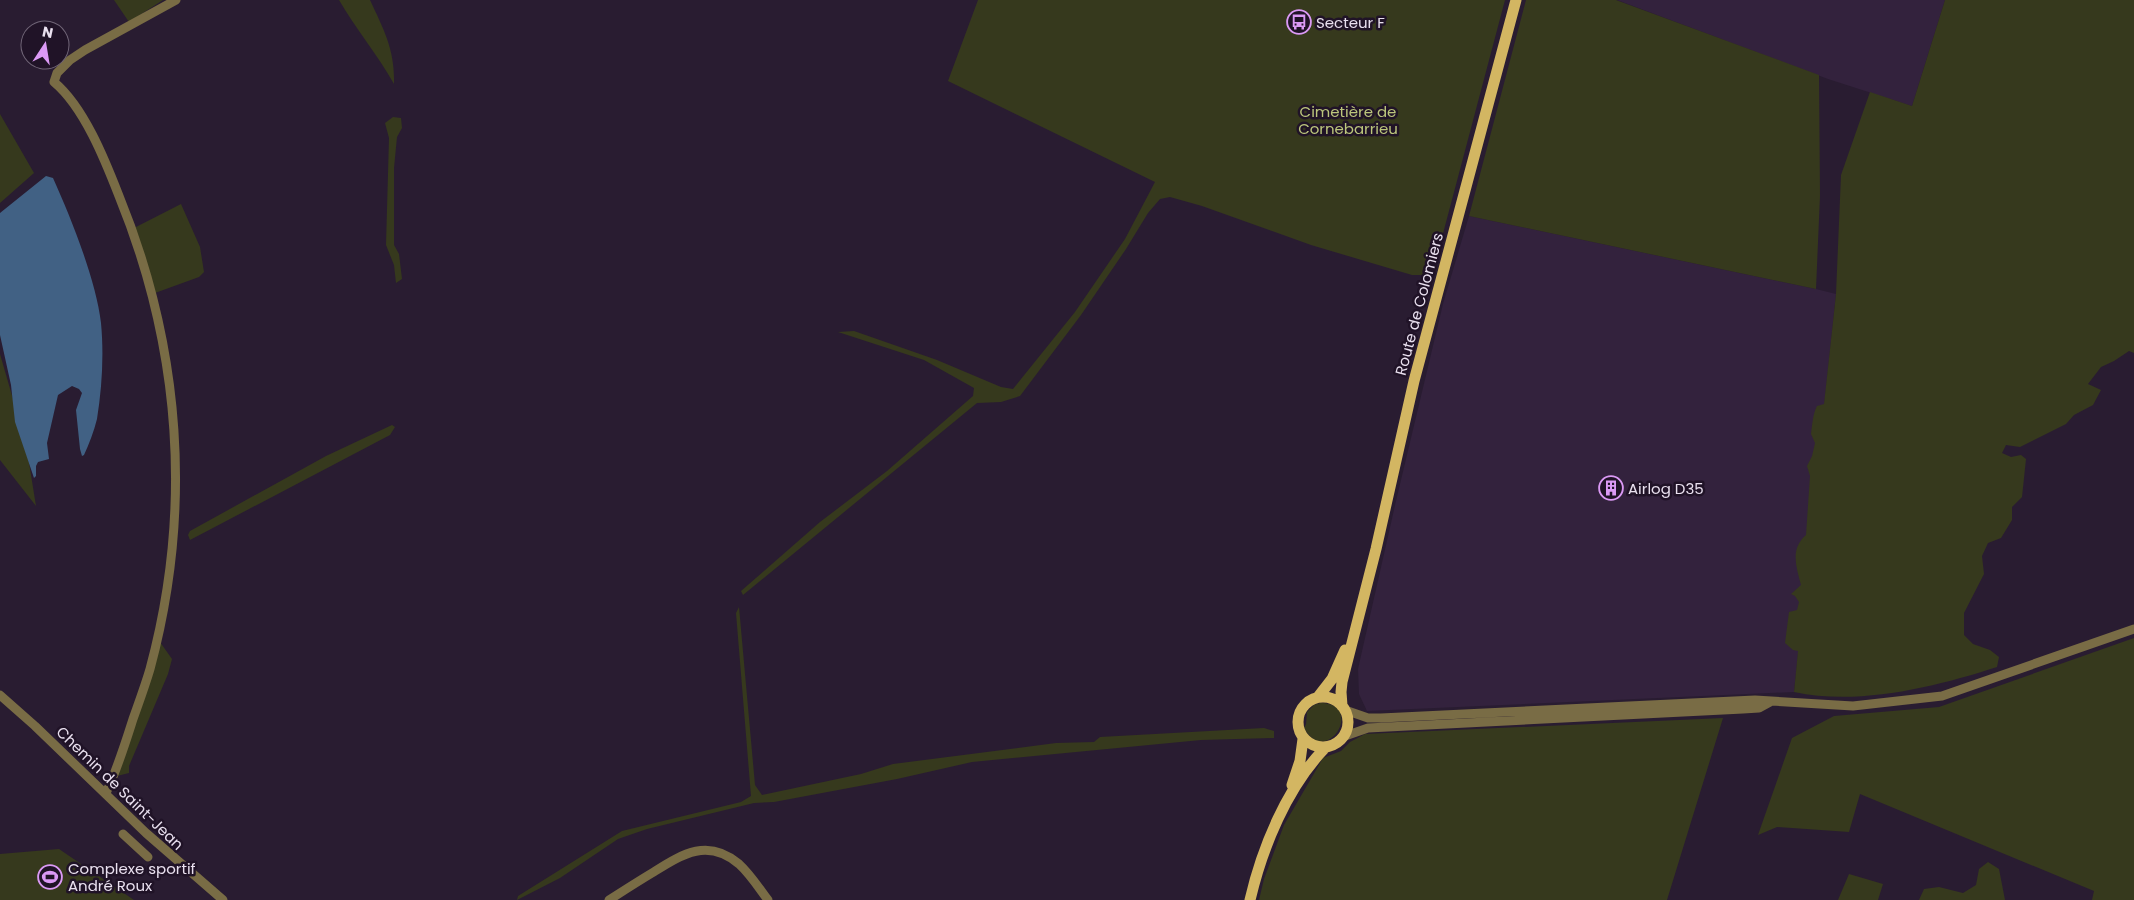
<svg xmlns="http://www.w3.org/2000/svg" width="2134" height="900" font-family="Poppins,sans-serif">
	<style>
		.built { fill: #33223d }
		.green { fill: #36391d }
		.water { fill: #416184 }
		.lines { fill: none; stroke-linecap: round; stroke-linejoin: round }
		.minor { stroke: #796c45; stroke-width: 9 }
		.major { stroke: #d3b662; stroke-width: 11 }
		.labels { text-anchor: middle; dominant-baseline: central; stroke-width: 5; stroke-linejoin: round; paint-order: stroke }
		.poi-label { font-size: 15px; fill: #e9e0ef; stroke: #201327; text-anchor: start }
		.park-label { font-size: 15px; fill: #bcc67c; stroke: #201327 }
		.street-label { font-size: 15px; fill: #e9e0ef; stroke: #201327 }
	</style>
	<rect width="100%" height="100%" fill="#291c31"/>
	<!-- built -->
	<path class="built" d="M 1617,0 L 1945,0 L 1912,106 L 1828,79 Z
		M 1469,216 L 1816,289 L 1836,294 L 1794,692 L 1367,711 L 1359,694 L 1358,669 L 1396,501 L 1443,304 Z"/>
	<!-- green -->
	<path class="green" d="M 114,0 L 163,0 L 129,22 Z
		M 339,0 L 370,0 C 384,30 395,50 394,84 C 377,54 356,29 339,0 Z
		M 978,0 L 1505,0 L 1432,275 L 1412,275 L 1311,245 L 1202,206 L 1170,197 L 1160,199 L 1148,213 L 1126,249 L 1081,315 L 1020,396 L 1001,402 L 977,403 L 743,595 L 741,591 L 820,522 L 887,471 L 973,396 L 974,388 L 924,360 L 838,332 L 854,331 L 937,360 L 1001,387 L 1013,389 L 1075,312 L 1125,239 L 1155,182 L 948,81 Z
		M 1526,0 L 1616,0 L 1819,75 L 1820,196 L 1816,289 L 1469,216 Z
		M 1945,0 L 2134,0 L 2134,353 L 2129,351 L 2114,361 L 2101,367 L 2088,384 L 2101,390 L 2093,405 L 2074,415 L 2066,424 L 2020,447 L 2006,445 L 2002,453 L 2011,457 L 2021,455 L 2026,459 L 2022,497 L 2012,507 L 2012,520 L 2001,538 L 1988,543 L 1982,556 L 1984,574 L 1964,613 L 1964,635 L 1973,644 L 1990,650 L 1999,657 L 1997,667 C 1935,687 1859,706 1794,692 L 1798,651 L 1793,650 L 1785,643 L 1789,612 L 1797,610 L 1799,602 L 1795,596 L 1791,594 L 1801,585 C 1796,566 1790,549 1806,535 L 1810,476 L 1807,466 L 1812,456 L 1815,443 L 1811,434 C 1812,426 1813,413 1817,406 L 1824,404 L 1836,294 L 1841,175 L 1870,92 L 1912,106 Z
		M 0,114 L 34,173 L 0,203 Z
		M 393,117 L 401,118 L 402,128 L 397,137 L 394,168 L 394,245 L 399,254 L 402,279 L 396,283 L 394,265 L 386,245 L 389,138 L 385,123 Z
		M 181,204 L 200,247 L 204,272 L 199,277 L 155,293 L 134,228 Z
		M 0,354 L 26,444 L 36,506 L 0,460 Z
		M 392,425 L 395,427 L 390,435 L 190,540 L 188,535 L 190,531 L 326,456 Z
		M 739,607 L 755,785 L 762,795 L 861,774 L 893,764 L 1056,743 L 1094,742 L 1100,737 L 1264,728 L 1274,731 L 1274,738 L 1201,740 L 972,762 L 897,779 L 774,802 L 754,803 L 647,829 L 618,839 L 560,878 L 517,900 L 518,896 L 622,831 L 741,802 L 751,796 L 736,613 Z
		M 2134,638 L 2134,900 L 2092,900 L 2094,891 L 1860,794 L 1849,832 L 1777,827 L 1758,835 L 1792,738 L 1834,716 L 1939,707 Z
		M 160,642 L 172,659 L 168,674 L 129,766 L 129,773 L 117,776 Z
		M 1320,703 C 1366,703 1327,769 1304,728 L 1306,724 L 1307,712 L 1314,705 Z
		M 1723,718 L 1667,900 L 1259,900 L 1264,879 L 1284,825 L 1323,758 L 1341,751 L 1350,742 L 1365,734 Z
		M 59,849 L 134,900 L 0,900 L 0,854 Z
		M 1988,862 L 1999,869 L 2005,900 L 1919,900 L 1924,889 L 1939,887 L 1963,893 L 1976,885 L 1979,869 Z
		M 1849,874 L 1883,884 L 1878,900 L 1838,900 Z"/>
	<!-- water -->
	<path class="water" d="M 46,176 L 53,178 C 71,218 96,280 101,323 C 104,355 102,388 97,419 C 94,431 89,444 84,455 L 82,456 L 80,449 L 76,410 L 82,393 L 79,389 L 72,386 L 58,395 L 47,443 L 49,459 L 38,462 L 36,466 L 36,476 L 34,478 L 15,422 L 11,385 L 0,335 L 0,213 Z"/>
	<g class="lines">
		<!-- minor -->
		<path class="minor" d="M 0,695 L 35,726 L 146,833 L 223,900
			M 1345,710 L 1368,718 L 1381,718 L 1755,700 L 1853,706 L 1942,696 L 2134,629
			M 1345,736 L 1368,728 L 1743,709 L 1759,708 L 1770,702
			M 106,793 C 117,770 125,744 133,719 C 139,702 145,686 150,669 C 193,510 181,348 119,196 C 105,160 84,107 54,82 L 57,73 L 70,60 L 85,50 L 176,0
			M 123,834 L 148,857
			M 609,900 C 623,891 637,882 652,873 C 681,855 707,837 739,864 C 750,874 759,888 768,900"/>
		<!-- major -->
		<path class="major" d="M1298 722a25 25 0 1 1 50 0a25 25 0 1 1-50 0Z
			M 1318,697 L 1332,679 L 1345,650
			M 1342,706 L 1341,692 L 1342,682 L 1376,549 L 1414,381 L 1516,0
			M 1292,785 L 1300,761 L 1303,739
			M 1250,900 C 1262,848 1287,787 1325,748"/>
	</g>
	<!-- icons -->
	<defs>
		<g id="bus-ring" transform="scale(1.25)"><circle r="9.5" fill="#201327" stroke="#db99f5" stroke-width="1.5"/><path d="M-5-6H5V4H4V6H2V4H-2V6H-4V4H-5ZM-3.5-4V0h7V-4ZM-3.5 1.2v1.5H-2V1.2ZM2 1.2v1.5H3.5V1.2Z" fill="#db99f5"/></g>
		<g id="building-ring" transform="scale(1.25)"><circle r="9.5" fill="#201327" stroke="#db99f5" stroke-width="1.5"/><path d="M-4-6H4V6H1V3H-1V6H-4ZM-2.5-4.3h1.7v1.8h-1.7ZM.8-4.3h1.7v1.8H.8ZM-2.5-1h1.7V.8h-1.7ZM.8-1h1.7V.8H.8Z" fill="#db99f5"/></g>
		<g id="stadium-ring" transform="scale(1.25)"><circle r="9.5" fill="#201327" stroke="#db99f5" stroke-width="1.5"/><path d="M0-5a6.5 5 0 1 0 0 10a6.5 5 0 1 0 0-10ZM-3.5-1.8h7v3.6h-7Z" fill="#db99f5"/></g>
	</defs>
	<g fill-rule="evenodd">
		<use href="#bus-ring" x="1299" y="22"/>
		<use href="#building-ring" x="1611" y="488"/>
		<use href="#stadium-ring" x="50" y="877"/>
	</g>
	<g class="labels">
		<!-- poi labels -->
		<g class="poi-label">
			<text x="1316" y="22">Secteur F</text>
			<text x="1628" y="488">Airlog D35</text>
			<text x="68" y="868">Complexe sportif<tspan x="68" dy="17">André Roux</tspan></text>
		</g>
		<!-- park labels -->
		<g class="park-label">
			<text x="1348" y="111">Cimetière de<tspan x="1348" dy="17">Cornebarrieu</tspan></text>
		</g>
		<!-- street labels -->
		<g class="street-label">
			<text transform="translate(1419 304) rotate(-75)">Route de Colomiers</text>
			<text transform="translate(120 788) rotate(44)">Chemin de Saint-Jean</text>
		</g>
	</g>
	<!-- north arrow -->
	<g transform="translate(45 45) rotate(12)"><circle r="24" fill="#201327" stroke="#706577"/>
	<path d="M0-4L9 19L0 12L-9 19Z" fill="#db99f5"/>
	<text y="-8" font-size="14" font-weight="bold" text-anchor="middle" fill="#e9e0ef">N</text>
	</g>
</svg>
